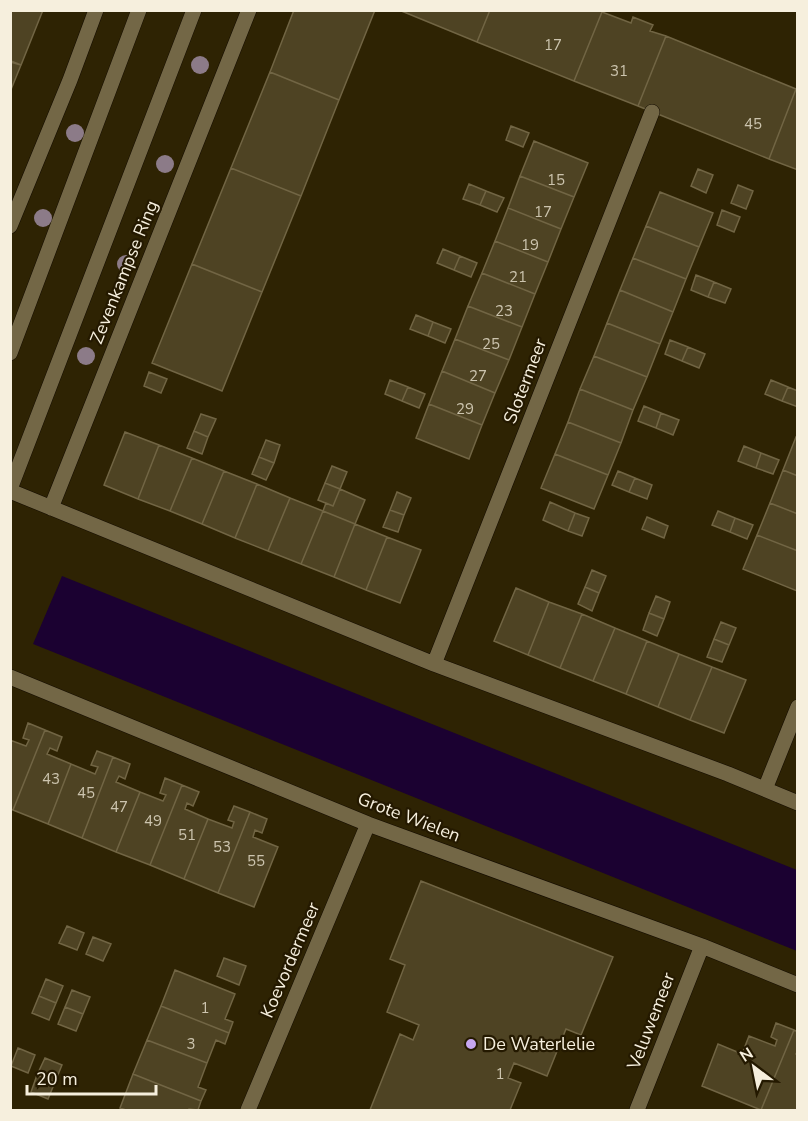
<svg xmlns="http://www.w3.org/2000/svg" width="808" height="1121" font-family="'Nunito Sans',sans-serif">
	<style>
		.water { fill: #1b0131 }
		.building { fill: #4e4323; stroke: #716544; stroke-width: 1.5 }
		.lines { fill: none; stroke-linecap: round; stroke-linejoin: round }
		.street-casing { stroke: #140c00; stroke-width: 16 }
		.secondary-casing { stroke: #140c00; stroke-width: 16 }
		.street { stroke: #736746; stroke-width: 15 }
		.secondary { stroke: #736746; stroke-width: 15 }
		.tree { fill: #8c7b88 }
		.poi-dot { fill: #c6a6f0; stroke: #241900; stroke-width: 2 }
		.labels { text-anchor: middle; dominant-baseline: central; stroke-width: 4.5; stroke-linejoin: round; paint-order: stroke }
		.number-label { font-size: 15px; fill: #ccc4ae }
		.street-label { font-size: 18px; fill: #f6efdd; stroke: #241900 }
		.poi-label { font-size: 18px; fill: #f6efdd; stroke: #241900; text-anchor: start }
	</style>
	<rect width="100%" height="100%" fill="#2e2303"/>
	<!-- water -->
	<path class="water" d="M 62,576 L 797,870 L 797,951 L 33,644 Z"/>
	<!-- building -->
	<path class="building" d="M 10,10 L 43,10 L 21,65 L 10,62 Z
		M 294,10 L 375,10 L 339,100 L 270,72 Z
		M 399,10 L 490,10 L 477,42 Z
		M 490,10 L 600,10 L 602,12 L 574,81 L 477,42 Z
		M 602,12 L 631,23 L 633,17 L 653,25 L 650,31 L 666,36 L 638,106 L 574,81 Z
		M 666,36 L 796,89 L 769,159 L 638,106 Z
		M 11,61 L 21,65 L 10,92 L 10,62 Z
		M 270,72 L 339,100 L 301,196 L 231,168 Z
		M 796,89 L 798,89 L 798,170 L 769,159 Z
		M 511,126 L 529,133 L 523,147 L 506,140 Z
		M 534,141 L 588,163 L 574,197 L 520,176 Z
		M 231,168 L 301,196 L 262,292 L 192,264 Z
		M 698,169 L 713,175 L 706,193 L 691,186 Z
		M 520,176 L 574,197 L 561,229 L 508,208 Z
		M 469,184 L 486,191 L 480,205 L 463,199 Z
		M 738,185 L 753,191 L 746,209 L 731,203 Z
		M 486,191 L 504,198 L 497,212 L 480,205 Z
		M 660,192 L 713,213 L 699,247 L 646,226 Z
		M 508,208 L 561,229 L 548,262 L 495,241 Z
		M 722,210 L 740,217 L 734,232 L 717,225 Z
		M 646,226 L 699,247 L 686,279 L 633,258 Z
		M 495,241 L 548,262 L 535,294 L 482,273 Z
		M 443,249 L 460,256 L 454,270 L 437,263 Z
		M 460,256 L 477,263 L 471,277 L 454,270 Z
		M 633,258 L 686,279 L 673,312 L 620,290 Z
		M 192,264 L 262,292 L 222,391 L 152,363 Z
		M 482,273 L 535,294 L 522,327 L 468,306 Z
		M 696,275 L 714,282 L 708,297 L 691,290 Z
		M 714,282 L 731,289 L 725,303 L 708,297 Z
		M 620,290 L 673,312 L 660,344 L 607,323 Z
		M 468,306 L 522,327 L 509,360 L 455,339 Z
		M 416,315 L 433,322 L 428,336 L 410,329 Z
		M 433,322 L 451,329 L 445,343 L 428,336 Z
		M 607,323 L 660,344 L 647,377 L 594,356 Z
		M 455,339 L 509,360 L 495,393 L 442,371 Z
		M 670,340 L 688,347 L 682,361 L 665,354 Z
		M 688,347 L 705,354 L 699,368 L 682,361 Z
		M 594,356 L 647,377 L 633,410 L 580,389 Z
		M 442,371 L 495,393 L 482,425 L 429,404 Z
		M 149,372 L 167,379 L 161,393 L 144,386 Z
		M 390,380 L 408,387 L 402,401 L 385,394 Z
		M 771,380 L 788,387 L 782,401 L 765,394 Z
		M 408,387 L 425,394 L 419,408 L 402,401 Z
		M 788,387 L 798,391 L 798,407 L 782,401 Z
		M 580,389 L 633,410 L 621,443 L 568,422 Z
		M 429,404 L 482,425 L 469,459 L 416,438 Z
		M 644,406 L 661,413 L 656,428 L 638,421 Z
		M 661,413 L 679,420 L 673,435 L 656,428 Z
		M 201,414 L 216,419 L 208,437 L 194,431 Z
		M 568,422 L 621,443 L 608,475 L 555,454 Z
		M 194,431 L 208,437 L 202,454 L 187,448 Z
		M 125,432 L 159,445 L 138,499 L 104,485 Z
		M 796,437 L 798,438 L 798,476 L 783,470 Z
		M 266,440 L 280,445 L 274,463 L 259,457 Z
		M 159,445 L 192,458 L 170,511 L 138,499 Z
		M 744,446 L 761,453 L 756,468 L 738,461 Z
		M 761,453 L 779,460 L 773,474 L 756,468 Z
		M 555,454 L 608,475 L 594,509 L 541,488 Z
		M 259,457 L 274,463 L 266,480 L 252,474 Z
		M 192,458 L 224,471 L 202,524 L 170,511 Z
		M 332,466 L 347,472 L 340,489 L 325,483 Z
		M 783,470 L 798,476 L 798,514 L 770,503 Z
		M 224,471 L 257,484 L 235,538 L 202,524 Z
		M 618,471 L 635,478 L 629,492 L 612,485 Z
		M 635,478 L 652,485 L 647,499 L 629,492 Z
		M 325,483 L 340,489 L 333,506 L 318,500 Z
		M 257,484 L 290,498 L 268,551 L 235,538 Z
		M 340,489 L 365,500 L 355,524 L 323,511 L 326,503 L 333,506 Z
		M 397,492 L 411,498 L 404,515 L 390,510 Z
		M 290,498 L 323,511 L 301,564 L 268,551 Z
		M 550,502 L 575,513 L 568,531 L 543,520 Z
		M 770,503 L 798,514 L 798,551 L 757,535 Z
		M 390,510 L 404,515 L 398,532 L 383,527 Z
		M 323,511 L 355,524 L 334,577 L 301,564 Z
		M 718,511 L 735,518 L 730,532 L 712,525 Z
		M 575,513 L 589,518 L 582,536 L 568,531 Z
		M 647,517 L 668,526 L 664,538 L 642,529 Z
		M 735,518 L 753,525 L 747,539 L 730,532 Z
		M 355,524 L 387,537 L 366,590 L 334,577 Z
		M 757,535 L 798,551 L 797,591 L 743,569 Z
		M 387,537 L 421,550 L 400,603 L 366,590 Z
		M 592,570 L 606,576 L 599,593 L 585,587 Z
		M 585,587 L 599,593 L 592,611 L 578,604 Z
		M 516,588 L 549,602 L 528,655 L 494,641 Z
		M 656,596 L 670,602 L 664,619 L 649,613 Z
		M 549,602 L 582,614 L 560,668 L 528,655 Z
		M 649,613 L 664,619 L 657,636 L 643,630 Z
		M 582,614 L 615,628 L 593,681 L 560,668 Z
		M 721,622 L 736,628 L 729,645 L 714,639 Z
		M 615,628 L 647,641 L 626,694 L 593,681 Z
		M 714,639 L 729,645 L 722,662 L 707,657 Z
		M 647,641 L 679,654 L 658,707 L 626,694 Z
		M 679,654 L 712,667 L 690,720 L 658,707 Z
		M 712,667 L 746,680 L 724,733 L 690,720 Z
		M 28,723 L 45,730 L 13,810 L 10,809 L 10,740 L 26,746 L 29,740 L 23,738 Z
		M 45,730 L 62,737 L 57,751 L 50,748 L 47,754 L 71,764 L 48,824 L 13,810 Z
		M 97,751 L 113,757 L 82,838 L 48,824 L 71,764 L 95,774 L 98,767 L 91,765 Z
		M 113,757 L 130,764 L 125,779 L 119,776 L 116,782 L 140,792 L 116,852 L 82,838 Z
		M 165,778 L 182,785 L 150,865 L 116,852 L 140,792 L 163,801 L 166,795 L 160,793 Z
		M 182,785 L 199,792 L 193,806 L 187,803 L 185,809 L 208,819 L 184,879 L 150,865 Z
		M 234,806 L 250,812 L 218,893 L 184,879 L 208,819 L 232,828 L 234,822 L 228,820 Z
		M 250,812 L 267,819 L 262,833 L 255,830 L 253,837 L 278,847 L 254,907 L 218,893 Z
		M 421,881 L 613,957 L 581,1035 L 566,1029 L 547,1076 L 514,1063 L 508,1078 L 521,1083 L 510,1110 L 370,1110 L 400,1034 L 413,1040 L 419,1025 L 387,1012 L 405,965 L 390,959 Z
		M 67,926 L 84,933 L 77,950 L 59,943 Z
		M 93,937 L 111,944 L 103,961 L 86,954 Z
		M 224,958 L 246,966 L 239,985 L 217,976 Z
		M 175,970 L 235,994 L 225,1019 L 233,1022 L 229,1033 L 161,1006 Z
		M 46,979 L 63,986 L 56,1003 L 39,996 Z
		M 72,990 L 90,997 L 83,1014 L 65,1007 Z
		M 39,996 L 56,1003 L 49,1020 L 32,1013 Z
		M 161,1006 L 229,1033 L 225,1044 L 216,1040 L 207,1063 L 147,1040 Z
		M 65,1007 L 83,1014 L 76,1031 L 58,1024 Z
		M 776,1023 L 794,1030 L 761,1110 L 702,1086 L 718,1044 L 742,1054 L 749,1036 L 775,1046 L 777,1040 L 771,1037 Z
		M 794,1030 L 798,1032 L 798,1050 L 796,1054 L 798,1055 L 798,1110 L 761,1110 Z
		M 147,1040 L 207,1063 L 198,1087 L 206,1090 L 201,1101 L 133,1074 Z
		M 18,1048 L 35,1055 L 28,1073 L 11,1066 Z
		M 45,1058 L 62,1065 L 55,1082 L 37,1075 Z
		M 133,1074 L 201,1101 L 198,1110 L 189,1109 L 188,1110 L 126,1110 L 120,1108 Z
		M 37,1075 L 55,1082 L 48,1099 L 31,1092 Z"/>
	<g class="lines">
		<!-- street casing -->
		<g class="street-casing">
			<path id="street" d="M 10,226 L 70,80 L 96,10
				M 10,491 L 434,664 L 728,774 L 798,803
				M 51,508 L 249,10
				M 434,664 L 652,112
				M 10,677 L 368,824 L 702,946 L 798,985
				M 765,789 L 798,707
				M 248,1110 L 368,824
				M 637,1110 L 702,946"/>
		</g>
		<!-- secondary casing -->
		<g class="secondary-casing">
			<path id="secondary" d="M 10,353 L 139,10
				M 10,489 L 194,10"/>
		</g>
		<!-- street -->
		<use href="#street" class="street"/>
		<!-- secondary -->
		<use href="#secondary" class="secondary"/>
	</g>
	<!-- trees -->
	<g class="tree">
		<circle cx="200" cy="65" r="9"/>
		<circle cx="75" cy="133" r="9"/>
		<circle cx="165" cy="164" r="9"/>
		<circle cx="43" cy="218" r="9"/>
		<circle cx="126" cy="264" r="9"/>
		<circle cx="86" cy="356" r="9"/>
	</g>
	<!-- markers -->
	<circle class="poi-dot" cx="471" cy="1044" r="6"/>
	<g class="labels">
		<!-- number labels -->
		<g class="number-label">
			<text x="553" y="45">17</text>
			<text x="619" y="71">31</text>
			<text x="753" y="124">45</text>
			<text x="556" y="180">15</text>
			<text x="543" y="212">17</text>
			<text x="530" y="245">19</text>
			<text x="518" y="277">21</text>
			<text x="504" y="311">23</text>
			<text x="491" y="344">25</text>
			<text x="478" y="376">27</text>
			<text x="465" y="409">29</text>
			<text x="51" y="779">43</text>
			<text x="86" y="793">45</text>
			<text x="119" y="807">47</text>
			<text x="153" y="821">49</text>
			<text x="187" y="835">51</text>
			<text x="222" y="847">53</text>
			<text x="256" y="861">55</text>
			<text x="205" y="1008">1</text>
			<text x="191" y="1044">3</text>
			<text x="500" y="1074">1</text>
		</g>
		<!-- street labels -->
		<g class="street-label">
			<text transform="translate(124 272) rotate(-68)">Zevenkampse Ring</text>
			<text transform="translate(525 381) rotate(-69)">Slotermeer</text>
			<text transform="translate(409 817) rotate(21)">Grote Wielen</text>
			<text transform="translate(290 960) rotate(-67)">Koevordermeer</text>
			<text transform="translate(651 1021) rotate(-69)">Veluwemeer</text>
		</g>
		<!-- poi labels -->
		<g class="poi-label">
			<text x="483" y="1044">De Waterlelie</text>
		</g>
	</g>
	<!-- border -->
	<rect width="808" height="1121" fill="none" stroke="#f6efdd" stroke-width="24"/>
	<!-- north arrow -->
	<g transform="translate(754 1067) rotate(328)" stroke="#241900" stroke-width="4.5" paint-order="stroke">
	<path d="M0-4.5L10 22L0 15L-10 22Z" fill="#f6efdd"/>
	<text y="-9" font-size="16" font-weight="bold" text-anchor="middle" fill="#f6efdd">N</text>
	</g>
	<!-- scale -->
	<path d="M27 1085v9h129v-9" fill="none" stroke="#f6efdd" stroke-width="3"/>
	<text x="36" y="1085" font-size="18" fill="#f6efdd" stroke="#241900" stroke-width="4.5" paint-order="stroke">20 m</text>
</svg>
